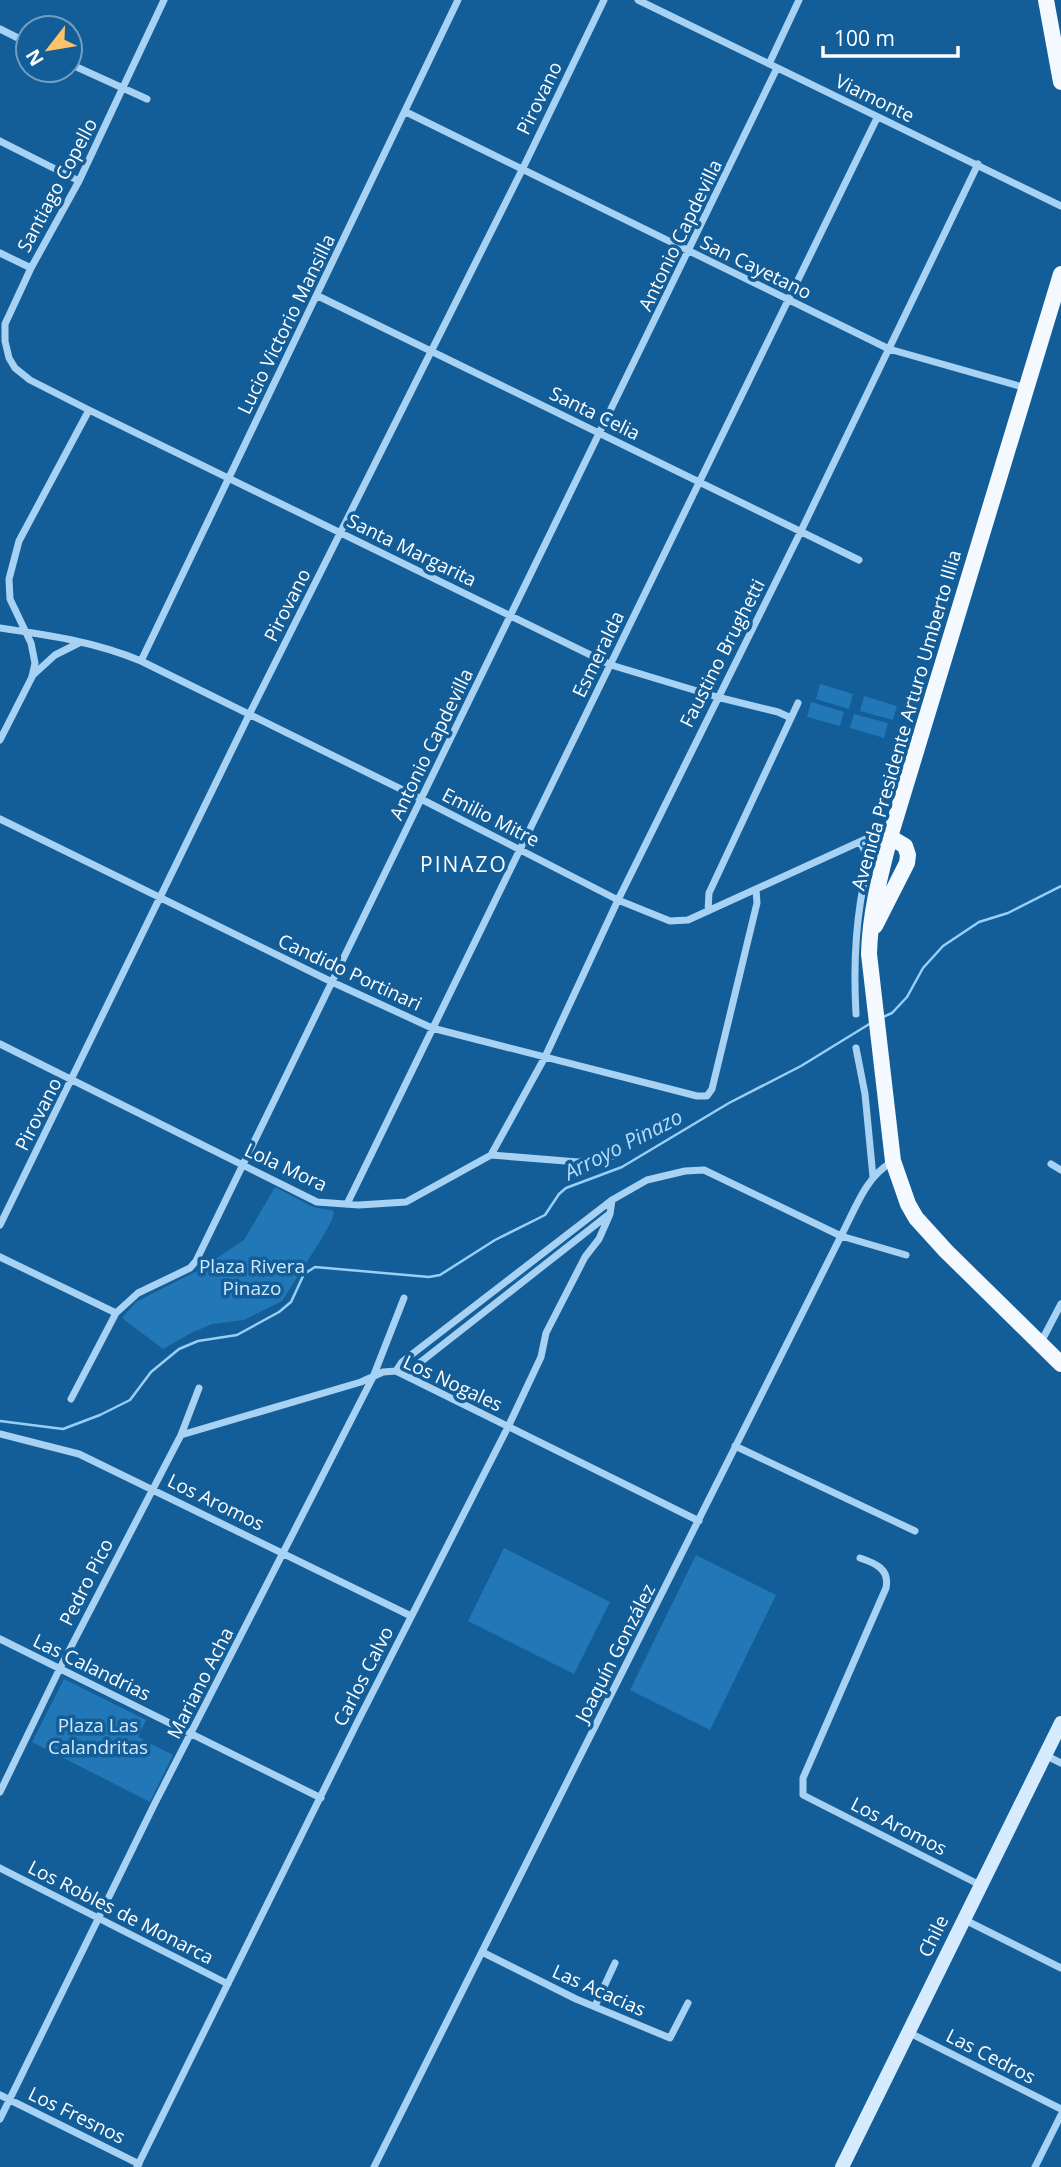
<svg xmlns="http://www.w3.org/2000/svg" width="1061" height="2167" font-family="'Open Sans',sans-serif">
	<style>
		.green { fill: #2277b6 }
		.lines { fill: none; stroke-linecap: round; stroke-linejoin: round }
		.stream { stroke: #99cff6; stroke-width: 2.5 }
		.street { stroke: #a7d2f3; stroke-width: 7 }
		.secondary { stroke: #d6ebfd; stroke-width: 14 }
		.primary { stroke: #f3f9ff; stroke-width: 16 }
		.labels { text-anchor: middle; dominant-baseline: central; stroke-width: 7; stroke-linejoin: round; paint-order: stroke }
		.street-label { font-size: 19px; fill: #fff; stroke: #135e99 }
		.park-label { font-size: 19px; fill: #cee9fd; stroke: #135e99 }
		.neighbourhood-label { font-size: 21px; letter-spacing: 2px; fill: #fff; stroke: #135e99 }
		.water-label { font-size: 21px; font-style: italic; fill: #b3dcfa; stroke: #135e99 }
	</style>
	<rect width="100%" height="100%" fill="#135e99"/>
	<!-- green -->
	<path class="green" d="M 820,684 L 853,694 L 849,709 L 816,699 Z
		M 864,696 L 897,706 L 893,720 L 860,711 Z
		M 811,702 L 844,712 L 840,726 L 807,717 Z
		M 854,714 L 888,723 L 884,738 L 850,728 Z
		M 275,1187 L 313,1207 L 334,1211 L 332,1220 L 322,1238 L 282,1301 L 244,1320 L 212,1324 L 191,1333 L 163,1349 L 122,1318 L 136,1302 L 197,1271 L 244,1240 Z
		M 504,1548 L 610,1602 L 574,1674 L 468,1621 Z
		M 696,1555 L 776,1595 L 710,1730 L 630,1690 Z
		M 64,1679 L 146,1720 L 138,1737 L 173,1755 L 150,1802 L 32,1742 Z"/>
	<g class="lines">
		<!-- stream -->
		<path class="stream" d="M 883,1017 L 892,1013 L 907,997 L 923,968 L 943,946 L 979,922 L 1008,913 L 1061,886
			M 0,1421 L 63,1429 L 100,1415 L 130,1400 L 151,1372 L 179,1349 L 198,1341 L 237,1335 L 279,1312 L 291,1302 L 304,1274 L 315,1267 L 429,1277 L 440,1275 L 495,1240 L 545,1215 L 559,1194 L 566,1188 L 622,1167 L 729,1103 L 801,1066 L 871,1023"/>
		<!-- street -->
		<path class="street" d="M 164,0 L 79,181 L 31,268 L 5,324 L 5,341 L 9,358 L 15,368 L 30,380 L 89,410 L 611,665 L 717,697 L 778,712 L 791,718
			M 638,0 L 1061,206
			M 0,29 L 28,43
			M 70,64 L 147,99
			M 769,64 L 799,0
			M 406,112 L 889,349 L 1026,388
			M 0,141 L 79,181
			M 0,253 L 31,268
			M 318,296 L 859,560
			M 0,628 C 48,635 96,642 141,661 L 421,799 L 618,900 L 670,921 L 688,920 L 868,838 L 889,837
			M 141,661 L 458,0
			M 32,676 L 55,655 L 79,643
			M 0,740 L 32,677 L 35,663 L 31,643 L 10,599 L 9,579 L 19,541 L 89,410
			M 0,819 L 332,982 L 432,1028 L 697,1096 L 707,1096 L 712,1089 L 757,903 L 756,889
			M 708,911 L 709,893 L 798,703
			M 856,1014 C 853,960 856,915 868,862 L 867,855 L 860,842
			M 0,1044 L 317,1202 L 359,1205 L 406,1202 L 491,1155 L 578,1162 L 613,1156
			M 856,1048 L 865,1094 L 873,1177
			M 491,1155 L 545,1057 L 618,900 L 800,533 L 978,164
			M 1051,1164 L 1061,1170
			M 347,1204 C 521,841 703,481 877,118
			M 0,1225 L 249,715 L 523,168 L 604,0
			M 0,1257 L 116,1313
			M 1041,1342 L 1061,1304
			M 396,1371 L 402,1362 L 612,1200 L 647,1180 L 685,1171 L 704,1170 L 841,1236 L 906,1255
			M 407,1376 L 413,1368 L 608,1215
			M 71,1399 L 116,1313 L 138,1293 L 190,1268 L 196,1261 L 777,68
			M 0,1434 L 79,1454 L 411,1616
			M 181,1435 L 361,1382 L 383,1372 L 396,1371 L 699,1521
			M 735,1446 L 915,1531
			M 860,1558 C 875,1563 890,1569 886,1588 L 803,1778 L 803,1795 L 980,1885
			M 0,1639 L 321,1798
			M 1045,1755 L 1061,1763
			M 0,1792 L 60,1668 L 181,1435 L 199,1388
			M 0,1868 L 228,1984
			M 965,1920 L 1061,1968
			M 482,1952 L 576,1999 L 670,2038 L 688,2003
			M 595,2006 L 615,1963
			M 908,2032 L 1061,2109
			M 0,2095 L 139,2164
			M 0,2119 L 155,1803 L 373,1377 L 404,1298
			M 137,2167 L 357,1723 L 508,1427 L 541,1357 L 546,1333 L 585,1257 L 599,1239 L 610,1214 L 612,1200
			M 374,2167 L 841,1236 C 855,1210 865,1177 892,1162
			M 1035,2167 L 1061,2115"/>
		<!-- secondary -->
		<path class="secondary" d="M 842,2167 L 1061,1723"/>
		<!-- primary -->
		<path class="primary" d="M 1046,0 L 1061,82
			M 1061,274 L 890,837 C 880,876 870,913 869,954 L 893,1161 L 908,1204 L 916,1218 L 946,1251 L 1061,1364
			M 875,926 L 907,863 L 908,855 L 905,846 L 890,837"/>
	</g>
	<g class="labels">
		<!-- street labels -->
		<g class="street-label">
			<text transform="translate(539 98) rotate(-64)">Pirovano</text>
			<text transform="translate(875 98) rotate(26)">Viamonte</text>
			<text transform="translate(57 185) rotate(-62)">Santiago Copello</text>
			<text transform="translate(680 235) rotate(-64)">Antonio Capdevilla</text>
			<text transform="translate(756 267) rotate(26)">San Cayetano</text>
			<text transform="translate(286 324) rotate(-64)">Lucio Victorio Mansilla</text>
			<text transform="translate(595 413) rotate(26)">Santa Celia</text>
			<text transform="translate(412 550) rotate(26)">Santa Margarita</text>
			<text transform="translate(287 605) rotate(-63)">Pirovano</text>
			<text transform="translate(722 653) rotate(-63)">Faustino Brughetti</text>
			<text transform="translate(598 654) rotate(-64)">Esmeralda</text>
			<text transform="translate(906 720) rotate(-74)">Avenida Presidente Arturo Umberto Illia</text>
			<text transform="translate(431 744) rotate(-64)">Antonio Capdevilla</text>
			<text transform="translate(491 817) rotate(27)">Emilio Mitre</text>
			<text transform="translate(350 972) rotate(25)">Candido Portinari</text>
			<text transform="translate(38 1114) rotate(-63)">Pirovano</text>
			<text transform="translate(286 1167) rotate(25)">Lola Mora</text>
			<text transform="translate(453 1383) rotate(25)">Los Nogales</text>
			<text transform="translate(216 1502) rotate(26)">Los Aromos</text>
			<text transform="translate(86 1582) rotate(-63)">Pedro Pico</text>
			<text transform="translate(615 1653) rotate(-63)">Joaquín González</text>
			<text transform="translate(92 1667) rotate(26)">Las Calandrias</text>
			<text transform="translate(363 1676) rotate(-63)">Carlos Calvo</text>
			<text transform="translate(200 1683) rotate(-63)">Mariano Acha</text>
			<text transform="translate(899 1826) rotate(27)">Los Aromos</text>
			<text transform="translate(121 1912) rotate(27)">Los Robles de Monarca</text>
			<text transform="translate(933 1936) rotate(-64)">Chile</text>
			<text transform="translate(599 1990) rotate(24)">Las Acacias</text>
			<text transform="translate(991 2056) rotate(27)">Las Cedros</text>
			<text transform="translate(77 2115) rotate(26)">Los Fresnos</text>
		</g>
		<!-- park labels -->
		<g class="park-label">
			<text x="252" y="1266">Plaza Rivera<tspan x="252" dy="22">Pinazo</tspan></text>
			<text x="98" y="1725">Plaza Las<tspan x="98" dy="22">Calandritas</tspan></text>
		</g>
		<!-- neighbourhood labels -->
		<g class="neighbourhood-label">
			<text x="464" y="864">PINAZO</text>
		</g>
		<!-- water labels -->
		<g class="water-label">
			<text transform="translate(623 1144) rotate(-27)">Arroyo Pinazo</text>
		</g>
	</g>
	<!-- north arrow -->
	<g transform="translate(49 49) rotate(239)"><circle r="33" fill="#135e99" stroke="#719ec2" stroke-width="2"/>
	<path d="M0-5L12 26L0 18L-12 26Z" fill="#ffc269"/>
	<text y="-10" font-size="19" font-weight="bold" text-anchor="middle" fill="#ffffff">N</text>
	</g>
	<!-- scale -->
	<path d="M823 46v10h135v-10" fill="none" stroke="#ffffff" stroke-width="3.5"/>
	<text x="834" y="46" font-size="21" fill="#ffffff" stroke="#135e99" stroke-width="5" paint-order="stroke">100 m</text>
</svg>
